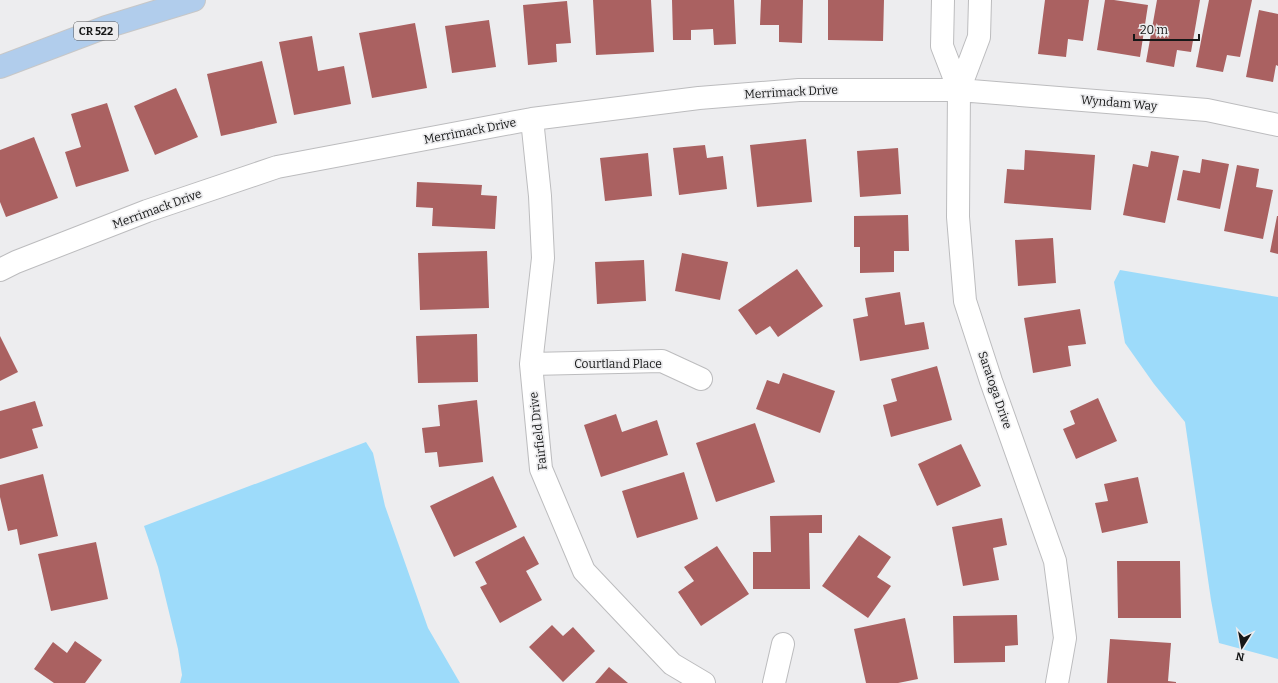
<svg xmlns="http://www.w3.org/2000/svg" width="1278" height="683" font-family="Bitter,serif">
	<style>
		.water { fill: #9ddbfa }
		.building { fill: #aa6161 }
		.lines { fill: none; stroke-linecap: round; stroke-linejoin: round }
		.minor-casing { stroke: #bcbcbe; stroke-width: 24 }
		.major-casing { stroke: #c7c7c7; stroke-width: 24 }
		.minor { stroke: #fff; stroke-width: 22 }
		.major { stroke: #b1cdec; stroke-width: 22 }
		.labels { text-anchor: middle; dominant-baseline: central; stroke-width: 3.5; stroke-linejoin: round; paint-order: stroke }
		.shield { fill: #ededef; stroke: #565758; stroke-width: 1 }
		.shield-label { font-size: 11px; font-weight: bold; fill: #161717 }
		.street-label { font-size: 12px; fill: #161717; stroke: #ededef }
	</style>
	<rect width="100%" height="100%" fill="#ededef"/>
	<!-- water -->
	<path class="water" d="M 1120,270 L 1278,297 L 1278,659 L 1219,643 L 1211,600 L 1185,422 L 1154,384 L 1125,343 L 1114,282 Z
		M 366,442 L 373,453 L 385,506 L 428,628 L 460,683 L 180,683 L 182,675 L 178,649 L 158,567 L 144,526 Z"/>
	<!-- building -->
	<path class="building" d="M 593,0 L 651,0 L 654,52 L 596,55 Z
		M 672,0 L 734,0 L 736,44 L 714,45 L 713,29 L 691,30 L 691,40 L 673,40 Z
		M 761,0 L 803,0 L 802,43 L 779,42 L 779,25 L 760,25 Z
		M 828,0 L 884,0 L 883,41 L 828,40 Z
		M 1045,0 L 1089,0 L 1083,41 L 1068,39 L 1066,57 L 1038,54 Z
		M 1105,0 L 1114,0 L 1148,5 L 1140,57 L 1097,50 Z
		M 1157,0 L 1200,0 L 1191,52 L 1177,50 L 1174,67 L 1146,62 Z
		M 1209,0 L 1252,0 L 1240,57 L 1227,55 L 1223,72 L 1196,67 Z
		M 567,1 L 571,43 L 556,44 L 557,62 L 528,65 L 523,5 Z
		M 1259,10 L 1278,14 L 1278,66 L 1276,65 L 1273,82 L 1246,77 Z
		M 489,20 L 496,67 L 452,73 L 445,26 Z
		M 415,23 L 427,88 L 372,98 L 359,33 Z
		M 312,36 L 318,71 L 344,66 L 351,104 L 294,115 L 279,42 Z
		M 262,61 L 277,123 L 221,136 L 207,74 Z
		M 176,88 L 198,137 L 155,155 L 134,106 Z
		M 107,103 L 129,171 L 76,187 L 65,152 L 81,147 L 71,114 Z
		M 34,137 L 58,198 L 6,217 L 0,202 L 0,150 Z
		M 806,139 L 812,202 L 757,207 L 750,145 Z
		M 705,145 L 707,158 L 723,156 L 727,189 L 679,195 L 673,148 Z
		M 898,148 L 901,194 L 860,197 L 857,151 Z
		M 1025,150 L 1095,155 L 1091,210 L 1004,203 L 1007,169 L 1024,170 Z
		M 1151,151 L 1179,156 L 1165,223 L 1123,215 L 1133,164 L 1148,167 Z
		M 648,153 L 652,196 L 605,201 L 600,158 Z
		M 1202,159 L 1229,164 L 1220,209 L 1177,200 L 1183,170 L 1200,173 Z
		M 1237,165 L 1259,169 L 1256,187 L 1273,190 L 1263,239 L 1224,231 Z
		M 417,182 L 482,185 L 481,195 L 497,196 L 495,229 L 432,226 L 433,208 L 416,207 Z
		M 908,215 L 909,251 L 894,251 L 894,272 L 860,273 L 860,247 L 854,247 L 854,216 Z
		M 1277,216 L 1278,216 L 1278,254 L 1270,252 Z
		M 1053,238 L 1056,283 L 1018,286 L 1015,240 Z
		M 487,251 L 489,308 L 420,310 L 418,253 Z
		M 682,253 L 728,262 L 720,300 L 675,291 Z
		M 644,260 L 646,301 L 597,304 L 595,262 Z
		M 797,269 L 823,306 L 778,337 L 770,326 L 756,335 L 738,310 Z
		M 900,292 L 905,325 L 924,322 L 929,349 L 860,361 L 853,319 L 868,316 L 865,298 Z
		M 1080,309 L 1086,344 L 1068,346 L 1071,366 L 1033,373 L 1024,318 Z
		M 477,334 L 478,382 L 418,383 L 416,336 Z
		M 0,336 L 18,372 L 0,381 Z
		M 937,366 L 952,420 L 891,437 L 883,405 L 897,401 L 891,379 Z
		M 783,373 L 835,391 L 820,433 L 756,409 L 767,380 L 779,384 Z
		M 1098,398 L 1117,441 L 1076,459 L 1063,429 L 1075,424 L 1070,411 Z
		M 477,400 L 483,462 L 439,467 L 437,452 L 425,453 L 422,428 L 440,426 L 438,405 Z
		M 35,401 L 43,426 L 32,429 L 38,448 L 0,459 L 0,411 Z
		M 616,414 L 622,432 L 657,420 L 668,455 L 601,477 L 584,425 Z
		M 755,423 L 775,482 L 716,502 L 696,443 Z
		M 961,444 L 981,486 L 937,506 L 918,464 Z
		M 684,472 L 698,519 L 637,538 L 622,491 Z
		M 43,474 L 58,536 L 20,545 L 17,529 L 8,531 L 0,497 L 0,485 Z
		M 493,476 L 517,527 L 454,557 L 430,506 Z
		M 1138,477 L 1148,523 L 1102,533 L 1095,503 L 1108,501 L 1104,484 Z
		M 822,515 L 822,533 L 809,533 L 810,589 L 753,589 L 753,552 L 771,552 L 770,516 Z
		M 1002,518 L 1007,545 L 993,548 L 999,580 L 963,586 L 952,527 Z
		M 859,535 L 891,557 L 877,577 L 891,586 L 868,618 L 822,586 Z
		M 524,536 L 539,564 L 526,571 L 542,600 L 500,623 L 480,587 L 487,584 L 475,562 Z
		M 96,542 L 108,599 L 51,611 L 38,554 Z
		M 717,546 L 749,594 L 701,626 L 678,592 L 694,581 L 684,567 Z
		M 1117,561 L 1180,561 L 1181,618 L 1118,618 Z
		M 1017,615 L 1018,645 L 1005,646 L 1005,662 L 954,663 L 953,616 Z
		M 905,618 L 918,679 L 898,683 L 866,683 L 854,629 Z
		M 552,625 L 563,636 L 573,627 L 595,651 L 563,682 L 529,647 Z
		M 1110,639 L 1171,643 L 1168,681 L 1176,682 L 1176,683 L 1107,683 Z
		M 75,641 L 102,660 L 85,683 L 54,683 L 34,669 L 53,642 L 67,653 Z
		M 609,667 L 628,683 L 595,683 Z"/>
	<g class="lines">
		<!-- minor casing -->
		<g class="minor-casing">
			<path id="minor" d="M 943,0 L 942,46 L 959,90
				M 980,0 L 979,37 L 959,90 L 958,217 L 965,301 L 991,381 L 1055,561 L 1065,638 L 1057,683
				M 532,119 L 540,196 L 543,258 L 531,364 L 541,469 L 584,571 L 672,664 L 704,683
				M 0,270 L 16,262 L 147,211 L 277,167 L 532,119 L 699,98 L 799,90 L 959,90 L 1207,110 L 1278,125
				M 531,364 L 662,361 L 701,379
				M 774,683 L 783,644"/>
		</g>
		<!-- major casing -->
		<g class="major-casing">
			<path id="major" d="M 0,67 L 106,27 L 194,0"/>
		</g>
		<!-- minor -->
		<use href="#minor" class="minor"/>
		<!-- major -->
		<use href="#major" class="major"/>
	</g>
	<g class="labels">
		<!-- shield labels -->
		<rect class="shield" x="74" y="22" width="44" height="18" rx="3"/>
		<g class="shield-label">
			<text x="96" y="31">CR 522</text>
		</g>
		<!-- street labels -->
		<g class="street-label">
			<text transform="translate(791 92) rotate(-3)">Merrimack Drive</text>
			<text transform="translate(1119 103) rotate(5)">Wyndam Way</text>
			<text transform="translate(470 131) rotate(-11)">Merrimack Drive</text>
			<text transform="translate(157 209) rotate(-20)">Merrimack Drive</text>
			<text x="618" y="364">Courtland Place</text>
			<text transform="translate(995 390) rotate(71)">Saratoga Drive</text>
			<text transform="translate(538 431) rotate(-97)">Fairfield Drive</text>
		</g>
	</g>
	<!-- north arrow -->
	<g transform="translate(1242 647) rotate(191)" stroke="#ededef" stroke-width="3" paint-order="stroke">
	<path d="M0-3L7 15L0 10L-7 15Z" fill="#161717"/>
	<text y="-6" font-size="11" font-weight="bold" text-anchor="middle" fill="#161717">N</text>
	</g>
	<!-- scale -->
	<path d="M1134 34v6h65v-6" fill="none" stroke="#161717" stroke-width="2"/>
	<text x="1140" y="34" font-size="12" fill="#161717" stroke="#ededef" stroke-width="3" paint-order="stroke">20 m</text>
</svg>
